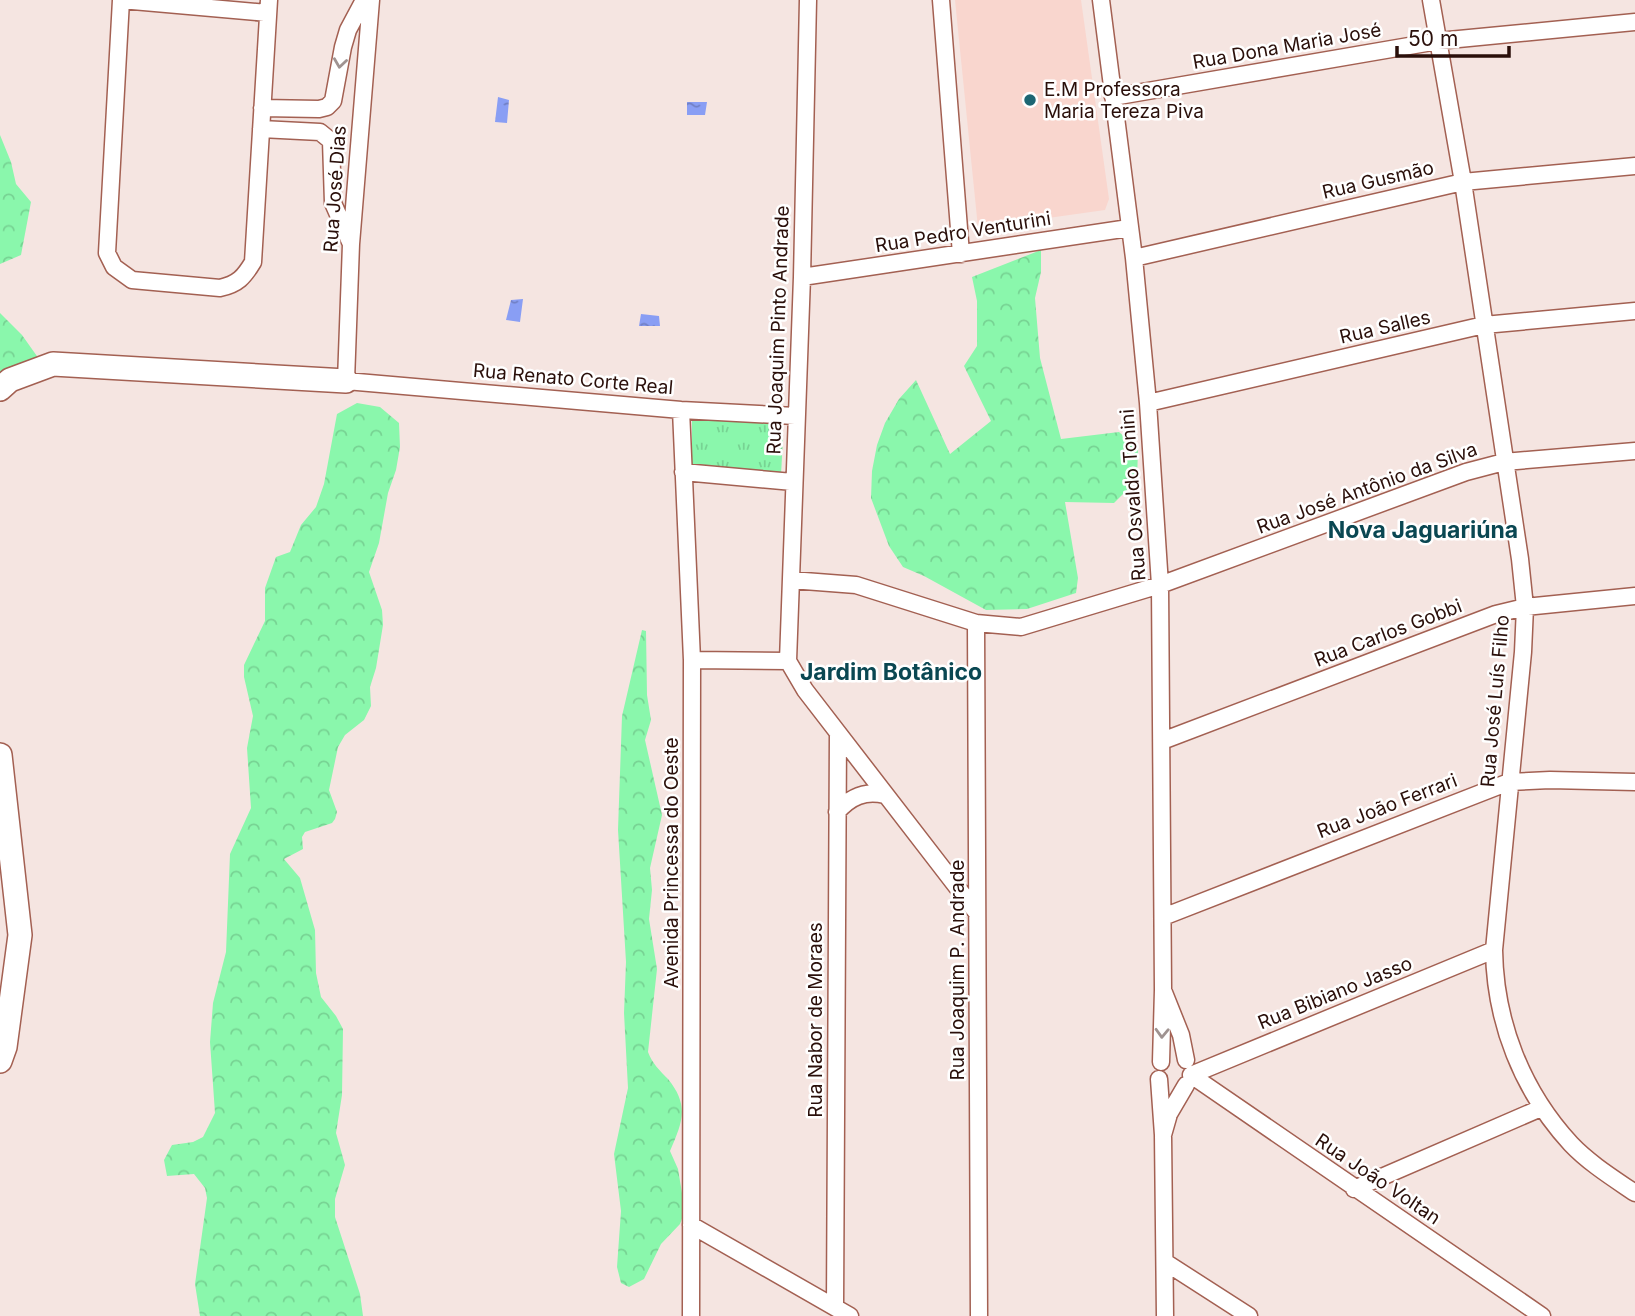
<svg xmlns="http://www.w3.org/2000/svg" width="1635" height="1316" font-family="Inter,sans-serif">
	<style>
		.built { fill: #f9d6ce }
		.grass { fill: url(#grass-tufts) }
		.forest { fill: url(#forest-crowns) }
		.water { fill: url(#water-ripples) }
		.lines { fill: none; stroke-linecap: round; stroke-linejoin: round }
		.street-casing { stroke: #a36052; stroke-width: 19 }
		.secondary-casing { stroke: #a36052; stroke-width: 26 }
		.street { stroke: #fff; stroke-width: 16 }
		.secondary { stroke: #fff; stroke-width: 23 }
		.oneway { stroke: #9f9391 }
		.poi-dot { fill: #1d6673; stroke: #fff; stroke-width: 2.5 }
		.labels { text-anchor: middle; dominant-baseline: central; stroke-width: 5; stroke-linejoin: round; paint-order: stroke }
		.street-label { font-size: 19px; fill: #2a0f0a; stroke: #fff }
		.poi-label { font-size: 19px; fill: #2a0f0a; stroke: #fff; text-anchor: start }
		.quarter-label { font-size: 23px; font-weight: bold; fill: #0a4752; stroke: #fff }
	</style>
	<defs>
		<pattern id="grass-tufts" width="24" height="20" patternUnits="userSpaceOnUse" patternTransform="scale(1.75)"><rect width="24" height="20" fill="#8af7ac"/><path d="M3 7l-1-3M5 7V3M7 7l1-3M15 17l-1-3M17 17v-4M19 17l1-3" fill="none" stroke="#77d393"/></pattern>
		<pattern id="forest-crowns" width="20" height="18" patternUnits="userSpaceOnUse" patternTransform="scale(1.75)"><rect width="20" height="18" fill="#8af7ac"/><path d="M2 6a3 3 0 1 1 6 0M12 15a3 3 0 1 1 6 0" fill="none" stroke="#77d393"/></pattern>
		<pattern id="water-ripples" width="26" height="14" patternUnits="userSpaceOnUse" patternTransform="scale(1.75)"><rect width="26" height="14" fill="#899ef4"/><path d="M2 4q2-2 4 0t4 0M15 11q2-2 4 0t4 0" fill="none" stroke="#707fc4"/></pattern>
	</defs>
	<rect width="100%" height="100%" fill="#f5e5e1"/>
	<!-- built -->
	<path class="built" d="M 955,0 L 1081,0 L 1109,199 L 1105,210 L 978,228 Z"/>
	<!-- grass -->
	<path class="grass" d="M 692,414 L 769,423 L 783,438 L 781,475 L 692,468 Z"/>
	<!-- forest -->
	<path class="forest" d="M 0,135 L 11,162 L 16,184 L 31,202 L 21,255 L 0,264 Z
		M 1041,250 L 1041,272 L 1035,298 L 1040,358 L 1061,439 L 1119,432 L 1138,449 L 1137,480 L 1114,503 L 1065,502 L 1078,578 L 1076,593 L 1027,609 L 986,610 L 924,576 L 903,567 L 889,546 L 871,498 L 872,471 L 877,445 L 885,423 L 899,399 L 916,380 L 950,454 L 991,421 L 964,366 L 977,346 L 977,301 L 972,277 Z
		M 0,313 L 22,335 L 39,359 L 0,387 Z
		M 357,403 L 380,407 L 399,423 L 400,447 L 396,470 L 388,493 L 379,543 L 369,572 L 382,610 L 383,625 L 376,668 L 370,687 L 371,706 L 364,720 L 345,735 L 338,747 L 329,790 L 337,812 L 335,819 L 332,823 L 305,832 L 302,837 L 303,849 L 284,859 L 300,878 L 315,930 L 316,973 L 321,997 L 336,1016 L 343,1029 L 342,1095 L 336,1133 L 345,1165 L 335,1199 L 335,1217 L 360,1294 L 363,1316 L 200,1316 L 195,1284 L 207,1198 L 205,1188 L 194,1174 L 167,1176 L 164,1160 L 172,1145 L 193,1142 L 203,1137 L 215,1113 L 210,1042 L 213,1003 L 226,952 L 230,854 L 251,808 L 247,748 L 253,716 L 244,677 L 244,665 L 265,621 L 265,588 L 276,557 L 290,552 L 301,525 L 316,507 L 324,484 L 337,414 Z
		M 642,630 L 646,631 L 647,695 L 651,720 L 645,740 L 662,815 L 650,868 L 652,890 L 649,919 L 657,969 L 648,1052 C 652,1063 660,1071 668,1079 C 690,1106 682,1123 670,1151 L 678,1169 L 685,1211 L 680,1224 L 661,1244 L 644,1279 L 629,1287 L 621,1283 L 617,1267 L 621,1211 L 614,1154 L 628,1088 L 624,1013 L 626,962 L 618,830 L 622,716 Z"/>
	<!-- water -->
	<path class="water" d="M 498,97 L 509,100 L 507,123 L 495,122 Z
		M 687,102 L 707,102 L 705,115 L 687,115 Z
		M 523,299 L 520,322 L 506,320 L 511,300 Z
		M 641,314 L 659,316 L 660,326 L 639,326 Z"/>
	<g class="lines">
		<!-- street casing -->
		<g class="street-casing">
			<path id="street" d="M 121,0 L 107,253 L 114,267 L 132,280 L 220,288 C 238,284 244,277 253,262 L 269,0
				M 121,0 L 267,13
				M 371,0 L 351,244 L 346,381 L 681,410 L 795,416
				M 941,0 L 961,254
				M 1101,0 L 1134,258 L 1148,403 L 1160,585 L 1163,990
				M 1431,0 L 1463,182 L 1520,559 L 1525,607 L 1523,652 L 1494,950 C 1495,1022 1522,1091 1571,1144 C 1589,1163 1613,1178 1635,1193
				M 1113,97 L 1438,41 L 1635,22
				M 262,108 L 319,109 L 327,107 L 333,101 L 343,47 L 348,30 L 364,0
				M 261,129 L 320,132 L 331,141 L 333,203 L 351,244
				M 1134,258 L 1463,182 L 1635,166
				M 802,277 L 1129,228
				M 1148,403 L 1484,325 L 1635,311
				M 681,410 L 692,660 L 691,1316
				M 683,472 L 793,482
				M 791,580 L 856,585 L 976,623 L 1021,627 L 1160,585 L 1466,472 L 1504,462 L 1635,451
				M 976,623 L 979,1316
				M 692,660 L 788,661
				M 788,661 L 802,277 L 808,0
				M 788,661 L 805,690 L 977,913
				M 1162,741 L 1496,614 L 1525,607 L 1635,596
				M 837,812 C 850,797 865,790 885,795
				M 1163,917 L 1509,782 L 1550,780 L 1635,782
				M 1161,1062 L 1163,990 L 1181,1035 L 1186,1060
				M 1191,1075 L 1542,1316
				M 1191,1075 L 1494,950
				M 1159,1079 L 1163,1135 L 1169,1114 L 1186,1085
				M 1163,1135 L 1165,1316
				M 1354,1189 L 1541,1108
				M 691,1225 L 850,1316
				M 1165,1262 L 1249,1316
				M 835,1307 L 838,733"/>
		</g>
		<!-- secondary casing -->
		<g class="secondary-casing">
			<path id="secondary" d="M 0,389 L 10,380 L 53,364 L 346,381
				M 0,755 L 20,935 L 5,1047 L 0,1061"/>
		</g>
		<!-- street -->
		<use href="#street" class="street"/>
		<!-- secondary -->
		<use href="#secondary" class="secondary"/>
	</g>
	<!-- one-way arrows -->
	<defs><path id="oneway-chevron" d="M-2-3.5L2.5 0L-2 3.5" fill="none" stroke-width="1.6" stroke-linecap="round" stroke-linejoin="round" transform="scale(1.75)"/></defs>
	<g class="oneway">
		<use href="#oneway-chevron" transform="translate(340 63) rotate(98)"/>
		<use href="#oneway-chevron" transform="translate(1162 1033) rotate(92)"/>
	</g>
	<!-- markers -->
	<circle class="poi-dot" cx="1030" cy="100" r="7"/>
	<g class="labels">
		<!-- street labels -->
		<g class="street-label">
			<text transform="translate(1287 46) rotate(-10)">Rua Dona Maria José</text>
			<text transform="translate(1378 180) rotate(-13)">Rua Gusmão</text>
			<text transform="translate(335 189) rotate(-86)">Rua José Dias</text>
			<text transform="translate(963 232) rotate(-9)">Rua Pedro Venturini</text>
			<text transform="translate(1385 327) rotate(-13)">Rua Salles</text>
			<text transform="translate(778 330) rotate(-88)">Rua Joaquim Pinto Andrade</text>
			<text transform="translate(573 379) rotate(5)">Rua Renato Corte Real</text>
			<text transform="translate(1367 488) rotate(-20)">Rua José Antônio da Silva</text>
			<text transform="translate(1133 495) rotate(-94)">Rua Osvaldo Tonini</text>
			<text transform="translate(1388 633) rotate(-21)">Rua Carlos Gobbi</text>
			<text transform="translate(1495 701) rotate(-85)">Rua José Luís Filho</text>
			<text transform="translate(1387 806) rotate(-21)">Rua João Ferrari</text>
			<text transform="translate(671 863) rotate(-90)">Avenida Princessa do Oeste</text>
			<text transform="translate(957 970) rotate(-90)">Rua Joaquim P. Andrade</text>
			<text transform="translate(1335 993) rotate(-22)">Rua Bibiano Jasso</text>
			<text transform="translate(815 1020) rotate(-90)">Rua Nabor de Moraes</text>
			<text transform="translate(1378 1179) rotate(34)">Rua João Voltan</text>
		</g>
		<!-- poi labels -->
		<g class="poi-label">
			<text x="1044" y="89">E.M Professora<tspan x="1044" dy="22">Maria Tereza Piva</tspan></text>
		</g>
		<!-- quarter labels -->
		<g class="quarter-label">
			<text x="1423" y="530">Nova Jaguariúna</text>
			<text x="891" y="672">Jardim Botânico</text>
		</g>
	</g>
	<!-- scale -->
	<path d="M1397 46v10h112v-10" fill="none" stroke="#2a0f0a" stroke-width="3.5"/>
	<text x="1408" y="46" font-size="21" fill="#2a0f0a" stroke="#ffffff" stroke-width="5" paint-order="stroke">50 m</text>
</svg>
